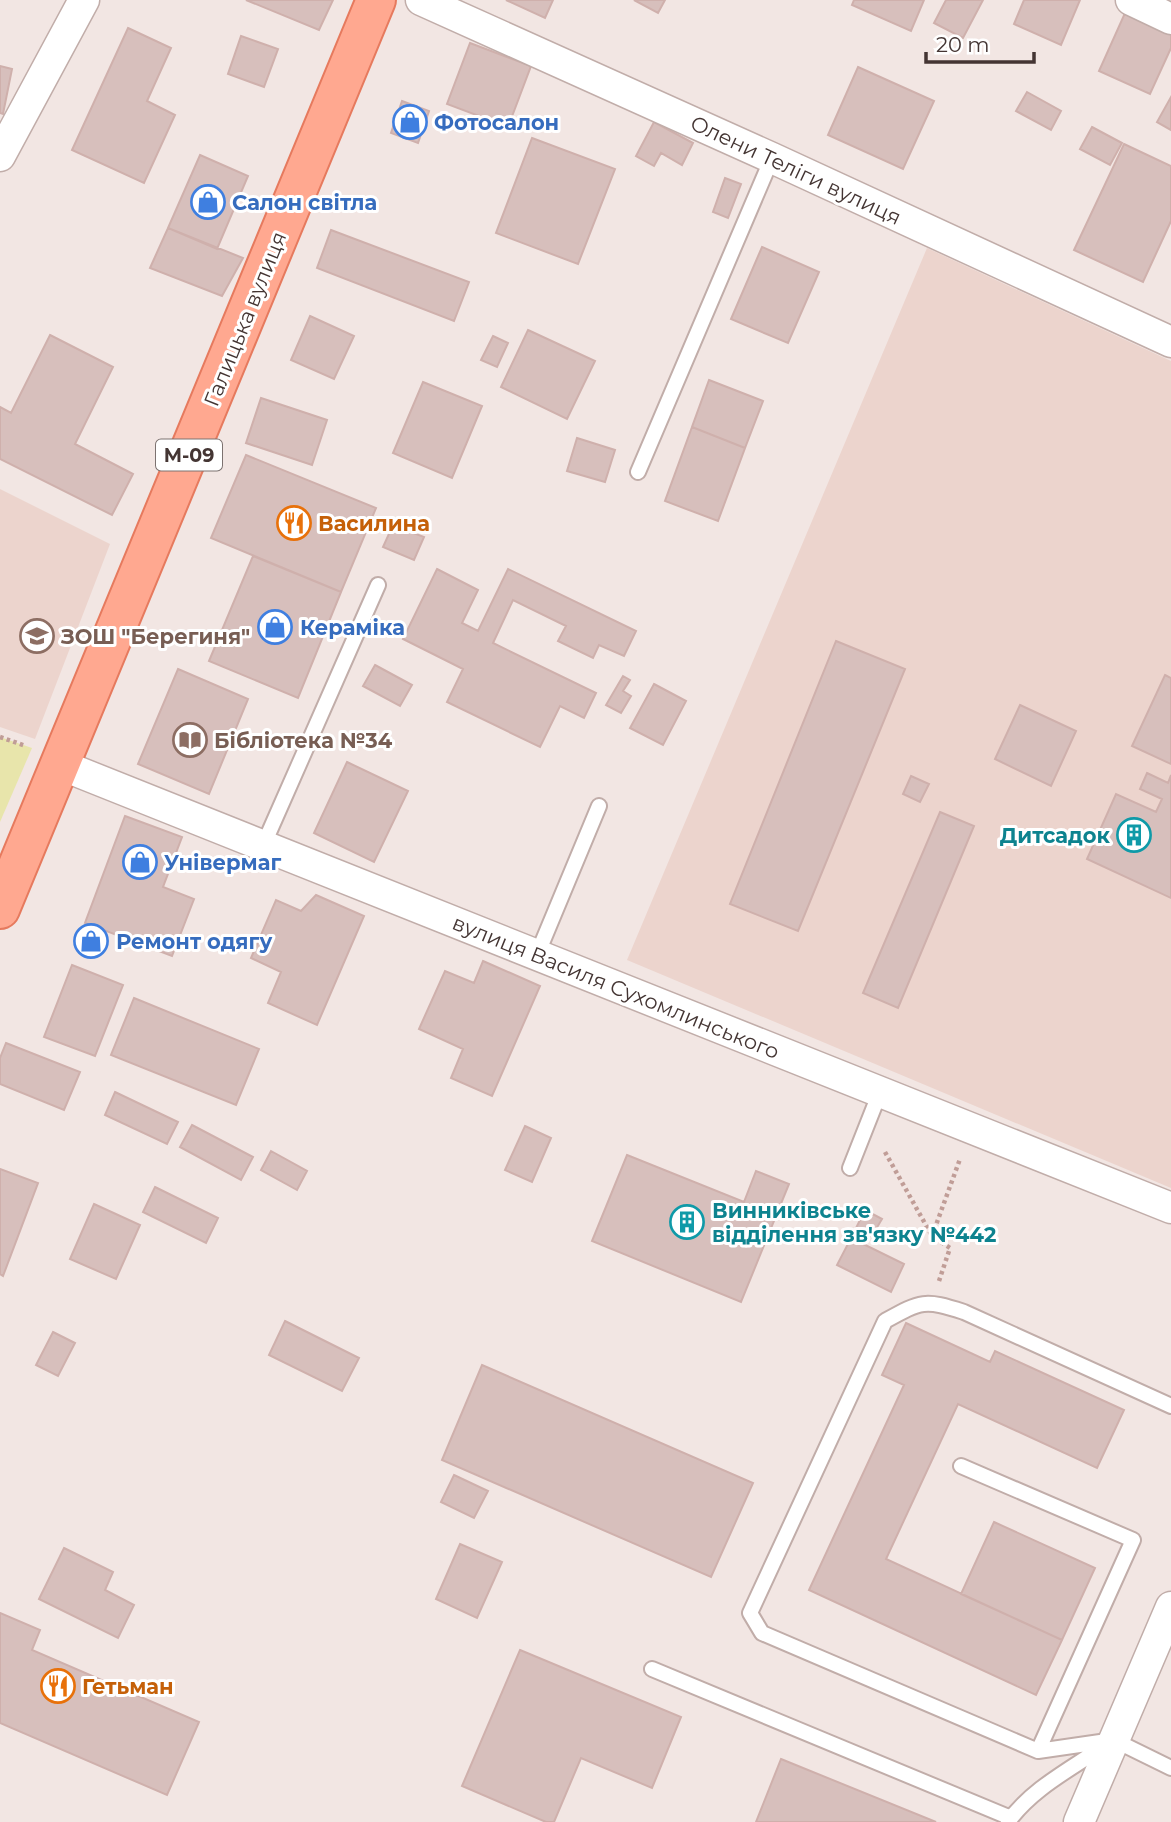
<svg xmlns="http://www.w3.org/2000/svg" width="1171" height="1822" font-family="Montserrat,sans-serif">
	<style>
		.education { fill: #ecd4cd }
		.green { fill: #e8e5ab }
		.building { fill: #d7bfbc; stroke: #cfb0ac; stroke-width: 2 }
		.lines { fill: none; stroke-linecap: round; stroke-linejoin: round }
		.service-casing { stroke: #c1ada9; stroke-width: 18 }
		.minor-casing { stroke: #c1ada9; stroke-width: 33 }
		.primary-casing { stroke: #e67a5e; stroke-width: 42 }
		.path { stroke: #c09d97; stroke-width: 4.5; stroke-dasharray: 3.5 3.5; stroke-linecap: butt }
		.service { stroke: #fff; stroke-width: 14 }
		.minor { stroke: #fff; stroke-width: 30 }
		.primary { stroke: #ffa890; stroke-width: 38 }
		.labels { text-anchor: middle; dominant-baseline: central; stroke-width: 6; stroke-linejoin: round; paint-order: stroke }
		.shield { fill: #fff; stroke: #7c7270; stroke-width: 2 }
		.shield-label { font-size: 19px; font-weight: bold; fill: #443533 }
		.shop-label { font-size: 21px; font-weight: bold; fill: #366cbe; stroke: #fff; text-anchor: start }
		.street-label { font-size: 21px; fill: #443533; stroke: #fff }
		.food-label { font-size: 21px; font-weight: bold; fill: #c56008; stroke: #fff; text-anchor: start }
		.education-label { font-size: 21px; font-weight: bold; fill: #785e54; stroke: #fff; text-anchor: start }
		.culture-label { font-size: 21px; font-weight: bold; fill: #0d838f; stroke: #fff; text-anchor: end }
	</style>
	<rect width="100%" height="100%" fill="#f2e6e3"/>
	<!-- education -->
	<path class="education" d="M 927,248 L 1171,361 L 1171,1188 L 627,960 Z
		M 0,489 L 110,544 L 35,739 L 0,727 Z"/>
	<!-- green -->
	<path class="green" d="M 0,737 L 32,748 L 0,822 Z"/>
	<!-- building -->
	<path class="building" d="M 246,0 L 333,0 L 319,30 Z
		M 506,0 L 553,0 L 545,18 Z
		M 634,0 L 665,0 L 658,13 Z
		M 854,0 L 924,0 L 911,31 L 852,5 Z
		M 946,0 L 983,0 L 963,38 L 934,23 Z
		M 1024,0 L 1080,0 L 1061,45 L 1014,24 Z
		M 1125,13 L 1171,34 L 1171,48 L 1150,94 L 1099,71 Z
		M 128,28 L 171,48 L 147,101 L 175,115 L 144,183 L 72,150 Z
		M 241,36 L 278,49 L 264,87 L 228,74 Z
		M 470,43 L 531,66 L 508,127 L 447,104 Z
		M 0,66 L 12,69 L 3,114 L 0,113 Z
		M 858,67 L 934,101 L 903,169 L 828,135 Z
		M 1027,92 L 1061,111 L 1051,130 L 1016,111 Z
		M 1171,97 L 1171,130 L 1157,122 Z
		M 402,101 L 429,111 L 418,143 L 391,133 Z
		M 654,122 L 693,143 L 682,165 L 661,153 L 654,166 L 636,156 Z
		M 1092,127 L 1122,143 L 1110,165 L 1080,149 Z
		M 532,138 L 615,169 L 578,264 L 496,233 Z
		M 1124,144 L 1171,166 L 1171,221 L 1143,282 L 1074,250 Z
		M 200,155 L 248,176 L 217,249 L 168,228 Z
		M 725,178 L 741,184 L 728,218 L 713,212 Z
		M 168,228 L 243,258 L 222,296 L 150,268 Z
		M 331,230 L 469,282 L 454,321 L 317,268 Z
		M 762,247 L 819,272 L 788,343 L 731,319 Z
		M 310,316 L 354,336 L 334,379 L 291,360 Z
		M 528,330 L 595,361 L 567,419 L 501,387 Z
		M 50,335 L 113,367 L 75,444 L 133,474 L 112,515 L 0,459 L 0,407 L 11,413 Z
		M 493,336 L 508,343 L 497,367 L 481,360 Z
		M 709,380 L 763,401 L 745,448 L 692,427 Z
		M 423,382 L 482,406 L 452,478 L 393,453 Z
		M 261,398 L 327,420 L 312,465 L 246,443 Z
		M 692,427 L 745,448 L 718,521 L 665,501 Z
		M 577,438 L 615,450 L 605,482 L 567,471 Z
		M 246,455 L 376,508 L 341,592 L 211,538 Z
		M 393,525 L 424,537 L 414,560 L 383,547 Z
		M 253,556 L 341,592 L 298,698 L 209,661 Z
		M 437,569 L 478,590 L 462,623 L 478,631 L 508,569 L 636,631 L 624,656 L 599,645 L 593,658 L 558,641 L 566,626 L 513,600 L 493,643 L 596,693 L 584,718 L 560,706 L 540,747 L 447,702 L 463,669 L 403,639 Z
		M 836,641 L 905,669 L 798,931 L 730,904 Z
		M 375,665 L 412,685 L 400,706 L 363,686 Z
		M 178,669 L 248,699 L 209,794 L 138,764 Z
		M 1165,675 L 1171,678 L 1171,764 L 1132,746 Z
		M 623,676 L 630,680 L 623,691 L 631,696 L 621,713 L 606,705 Z
		M 654,684 L 686,701 L 663,745 L 630,728 Z
		M 1020,705 L 1076,731 L 1051,786 L 995,759 Z
		M 347,762 L 408,791 L 374,862 L 314,833 Z
		M 1147,773 L 1168,783 L 1171,775 L 1171,898 L 1087,859 L 1116,794 L 1156,812 L 1162,799 L 1140,789 Z
		M 911,776 L 929,784 L 920,802 L 903,794 Z
		M 940,812 L 974,826 L 898,1008 L 863,993 Z
		M 125,816 L 182,837 L 163,887 L 194,899 L 172,956 L 85,923 Z
		M 316,895 L 364,916 L 317,1025 L 268,1003 L 281,972 L 251,958 L 276,900 L 301,911 Z
		M 86,929 L 102,936 L 96,952 L 79,946 Z
		M 483,961 L 540,986 L 492,1096 L 451,1078 L 463,1049 L 419,1029 L 445,971 L 474,983 Z
		M 72,965 L 123,985 L 95,1056 L 44,1037 Z
		M 134,998 L 259,1049 L 236,1105 L 111,1055 Z
		M 6,1043 L 80,1072 L 64,1110 L 0,1084 L 0,1058 Z
		M 115,1092 L 178,1122 L 167,1144 L 105,1115 Z
		M 192,1125 L 253,1157 L 241,1180 L 180,1147 Z
		M 525,1126 L 551,1138 L 532,1182 L 505,1170 Z
		M 271,1151 L 307,1171 L 297,1190 L 261,1170 Z
		M 627,1155 L 744,1202 L 756,1171 L 789,1184 L 741,1302 L 592,1241 Z
		M 0,1169 L 38,1183 L 3,1276 L 0,1274 Z
		M 155,1187 L 218,1218 L 206,1243 L 143,1212 Z
		M 94,1204 L 140,1225 L 116,1279 L 70,1259 Z
		M 865,1210 L 882,1219 L 872,1236 L 856,1228 Z
		M 851,1238 L 904,1264 L 891,1292 L 837,1265 Z
		M 285,1321 L 359,1358 L 342,1391 L 269,1355 Z
		M 906,1323 L 990,1362 L 995,1351 L 1124,1410 L 1097,1468 L 958,1404 L 886,1559 L 1062,1640 L 1036,1695 L 809,1590 L 904,1385 L 882,1375 Z
		M 53,1332 L 75,1343 L 58,1376 L 36,1365 Z
		M 482,1365 L 753,1483 L 711,1577 L 442,1460 Z
		M 454,1475 L 488,1491 L 474,1518 L 441,1502 Z
		M 994,1522 L 1095,1568 L 1062,1640 L 961,1594 Z
		M 460,1544 L 502,1562 L 477,1618 L 436,1599 Z
		M 64,1548 L 113,1572 L 105,1590 L 134,1605 L 118,1638 L 39,1599 Z
		M 0,1613 L 40,1630 L 32,1650 L 199,1722 L 167,1795 L 0,1723 Z
		M 520,1650 L 681,1717 L 652,1788 L 581,1758 L 554,1822 L 546,1822 L 462,1786 Z
		M 781,1759 L 936,1822 L 756,1822 Z"/>
	<g class="lines">
		<!-- service casing -->
		<g class="service-casing">
			<path id="service" d="M 638,472 L 772,158
				M 263,846 L 378,585
				M 537,955 L 599,806
				M 850,1168 L 880,1092
				M 1171,1406 L 964,1312 C 924,1299 921,1301 885,1321 L 750,1613 L 762,1633 L 1038,1751 L 1114,1740 L 1171,1768
				M 961,1466 L 1133,1540 L 1038,1751
				M 652,1669 L 1011,1818
				M 1008,1822 C 1032,1788 1073,1768 1107,1744"/>
		</g>
		<!-- minor casing -->
		<g class="minor-casing">
			<path id="minor" d="M 421,0 L 772,158 L 1171,342
				M 1131,0 L 1171,19
				M 0,156 L 84,0
				M 61,765 L 1171,1208
				M 1079,1822 L 1171,1607"/>
		</g>
		<!-- primary casing -->
		<g class="primary-casing">
			<path id="primary" d="M 0,909 L 376,0"/>
		</g>
		<!-- path -->
		<path class="path" d="M 0,737 L 26,746
			M 885,1152 L 932,1236
			M 939,1281 L 950,1248 L 932,1236 L 960,1159"/>
		<!-- service -->
		<use href="#service" class="service"/>
		<!-- minor -->
		<use href="#minor" class="minor"/>
		<!-- primary -->
		<use href="#primary" class="primary"/>
	</g>
	<!-- icons -->
	<defs>
		<g id="shop-ring" transform="scale(1.75)"><circle r="9.5" fill="#fff" stroke="#3f7fe0" stroke-width="1.5"/><path d="M-5-2.5h2.3a2.7 3.5 0 0 1 5.4 0H5L5.5 6h-11ZM-1.5-2.5h3a1.5 2.3 0 0 0-3 0Z" fill="#3f7fe0"/></g>
		<g id="restaurant-ring" transform="scale(1.75)"><circle r="9.5" fill="#fff" stroke="#e8710a" stroke-width="1.5"/><path d="M-5-6h1v4h1v-4h1v4h1v-4h1v5L-1.5 .5V6h-2V.5L-5-1ZM5-6V6H3V1.5H1.5Q1.5-4 5-6Z" fill="#e8710a"/></g>
		<g id="school-ring" transform="scale(1.75)"><circle r="9.5" fill="#fff" stroke="#8d6e63" stroke-width="1.5"/><path d="M0-5L7-2L0 1L-7-2ZM-4 1L0 2.5L4 1V4Q0 6-4 4Z" fill="#8d6e63"/></g>
		<g id="library-ring" transform="scale(1.75)"><circle r="9.5" fill="#fff" stroke="#8d6e63" stroke-width="1.5"/><path d="M-6-4Q-3-5.5-.7-3.5V5Q-3 3-6 4ZM6-4Q3-5.5 .7-3.5V5Q3 3 6 4Z" fill="#8d6e63"/></g>
		<g id="building-ring" transform="scale(1.75)"><circle r="9.5" fill="#fff" stroke="#0f9aa8" stroke-width="1.5"/><path d="M-4-6H4V6H1V3H-1V6H-4ZM-2.5-4.3h1.7v1.8h-1.7ZM.8-4.3h1.7v1.8H.8ZM-2.5-1h1.7V.8h-1.7ZM.8-1h1.7V.8H.8Z" fill="#0f9aa8"/></g>
	</defs>
	<g fill-rule="evenodd">
		<use href="#shop-ring" x="410" y="122"/>
		<use href="#shop-ring" x="208" y="202"/>
		<use href="#restaurant-ring" x="294" y="523"/>
		<use href="#shop-ring" x="275" y="627"/>
		<use href="#school-ring" x="37" y="636"/>
		<use href="#library-ring" x="190" y="740"/>
		<use href="#building-ring" x="1134" y="835"/>
		<use href="#shop-ring" x="140" y="862"/>
		<use href="#shop-ring" x="91" y="941"/>
		<use href="#building-ring" x="687" y="1222"/>
		<use href="#restaurant-ring" x="58" y="1686"/>
	</g>
	<g class="labels">
		<!-- shield labels -->
		<rect class="shield" x="156" y="439.5" width="66" height="31" rx="5"/>
		<g class="shield-label">
			<text x="189" y="455">М-09</text>
		</g>
		<!-- shop labels -->
		<g class="shop-label">
			<text x="434" y="122">Фотосалон</text>
			<text x="232" y="202">Салон світла</text>
			<text x="300" y="627">Кераміка</text>
			<text x="164" y="862">Універмаг</text>
			<text x="116" y="941">Ремонт одягу</text>
		</g>
		<!-- street labels -->
		<g class="street-label">
			<text transform="translate(796 170) rotate(25)">Олени Теліги вулиця</text>
			<text transform="translate(245 319) rotate(-68)">Галицька вулиця</text>
			<text transform="translate(616 987) rotate(22)">вулиця Василя Сухомлинського</text>
		</g>
		<!-- food labels -->
		<g class="food-label">
			<text x="318" y="523">Василина</text>
			<text x="82" y="1686">Гетьман</text>
		</g>
		<!-- education labels -->
		<g class="education-label">
			<text x="61" y="636">ЗОШ "Берегиня"</text>
			<text x="214" y="740">Бібліотека №34</text>
		</g>
		<!-- culture labels -->
		<g class="culture-label">
			<text x="1110" y="835">Дитсадок</text>
			<text x="712" y="1210" text-anchor="start">Винниківське<tspan x="712" dy="24">відділення зв'язку №442</tspan></text>
		</g>
	</g>
	<!-- scale -->
	<path d="M926 52v10h108v-10" fill="none" stroke="#443533" stroke-width="3.5"/>
	<text x="936" y="52" font-size="21" fill="#443533" stroke="#ffffff" stroke-width="5" paint-order="stroke">20 m</text>
</svg>
